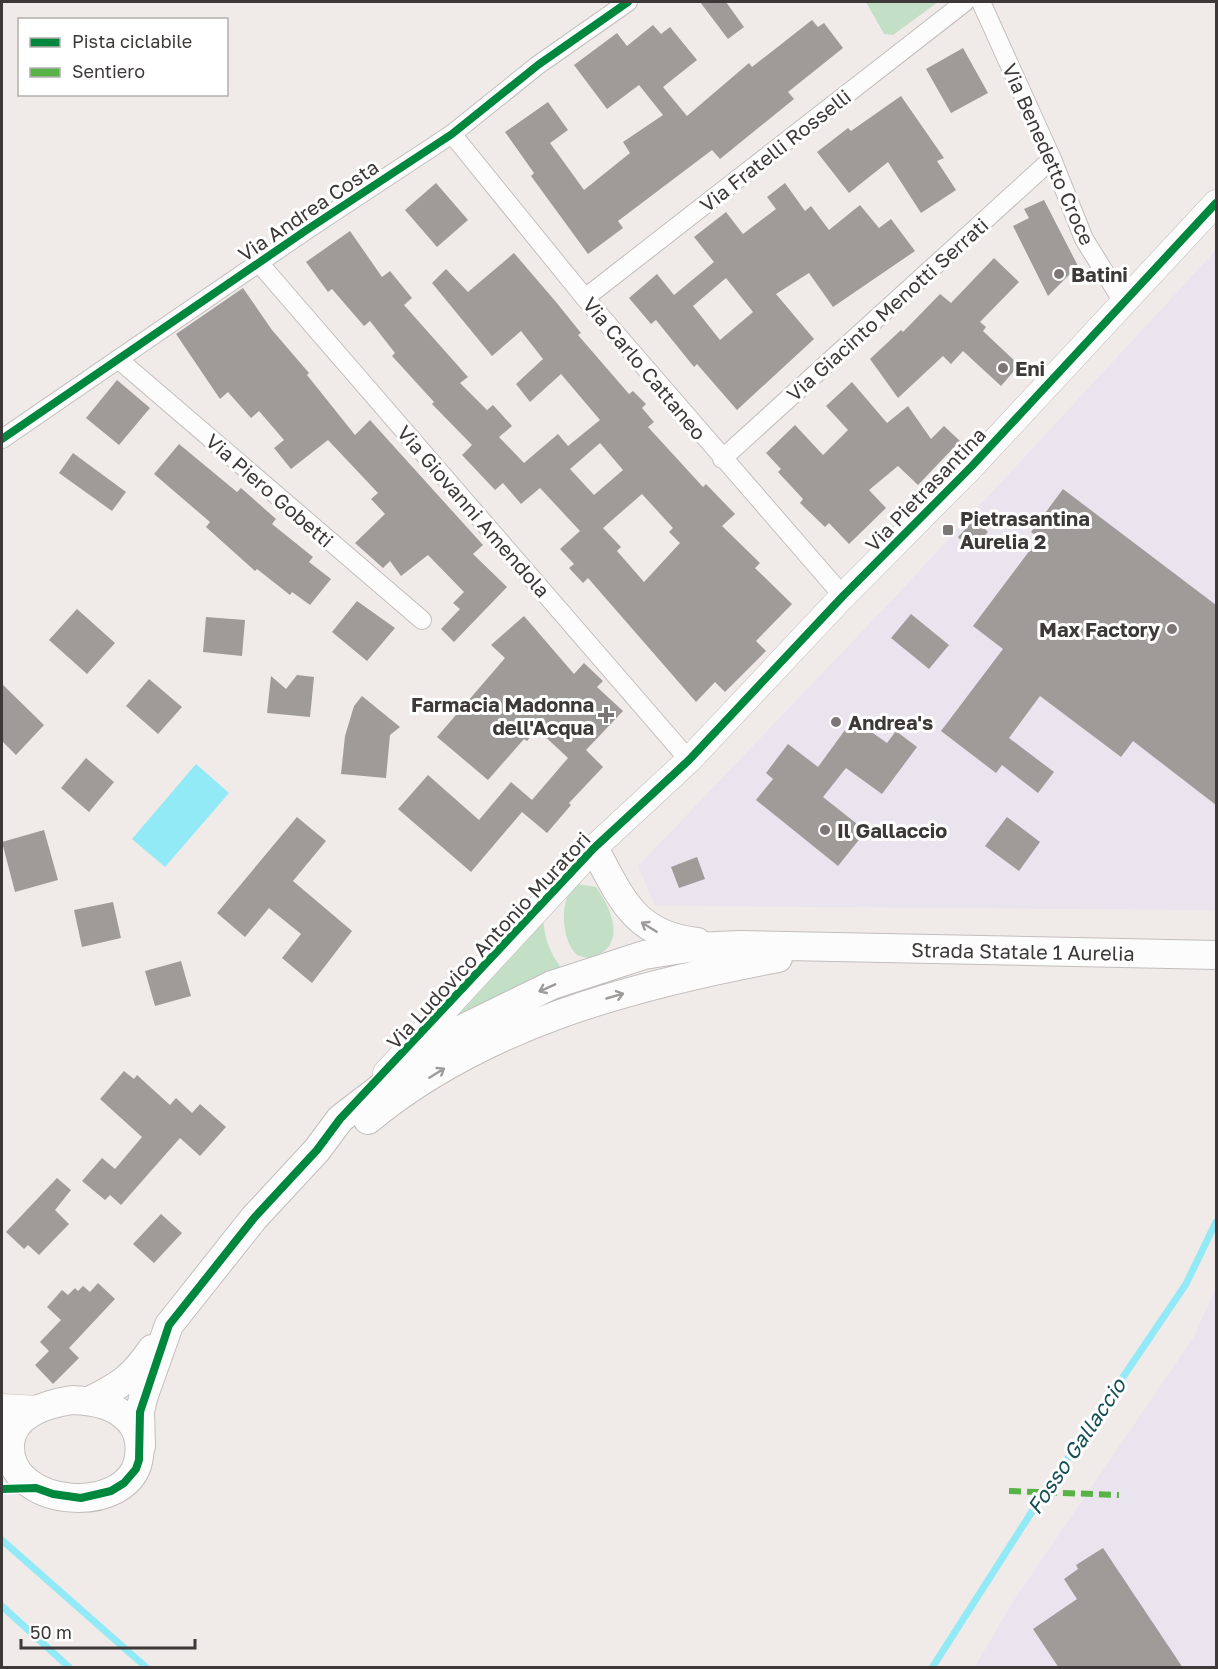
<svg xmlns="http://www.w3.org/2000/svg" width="1218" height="1669" font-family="'Golos Text',sans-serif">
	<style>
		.commercial { fill: #eae4ee }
		.green { fill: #c3e0c7 }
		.water { fill: #92eaf6 }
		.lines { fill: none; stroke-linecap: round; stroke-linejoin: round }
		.stream { stroke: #92eaf6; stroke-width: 7 }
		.building { fill: #9f9b99; fill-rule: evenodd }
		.street-casing { stroke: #c2bebd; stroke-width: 20 }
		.secondary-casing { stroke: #c2bebd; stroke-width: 27 }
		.primary-casing { stroke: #c2bebd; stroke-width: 30 }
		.street { stroke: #fdfcfc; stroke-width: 18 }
		.secondary { stroke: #fdfcfc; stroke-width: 26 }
		.primary { stroke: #fdfcfc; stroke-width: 28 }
		.quiet { stroke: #57b346; stroke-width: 6; stroke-dasharray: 12 6; stroke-linecap: butt }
		.cycleway-casing { stroke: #fff; stroke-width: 11 }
		.cycleway { stroke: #00873e; stroke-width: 8 }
		.oneway { stroke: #9d9a9a }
		.poi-dot { fill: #7c7776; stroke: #fff; stroke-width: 2 }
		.labels { text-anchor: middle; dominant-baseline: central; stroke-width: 6; stroke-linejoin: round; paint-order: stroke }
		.street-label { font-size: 20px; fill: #3d3938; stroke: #fff }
		.poi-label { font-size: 20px; font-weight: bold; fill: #3d3938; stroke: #fff; text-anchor: start }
		.water-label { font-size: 21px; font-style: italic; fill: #144e55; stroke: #fff }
	</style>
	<rect width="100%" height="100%" fill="#f0ebe9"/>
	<!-- commercial -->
	<path class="commercial" d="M 1216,250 L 1216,910 L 655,906 L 638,866 L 895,597 Z
		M 1216,1288 L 1216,1667 L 974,1668 L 1012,1603 L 1193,1338 Z"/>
	<!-- green -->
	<path class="green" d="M 866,2 L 938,2 L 893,35 L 884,34 Z
		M 577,884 L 596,887 C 609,905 626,939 600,954 C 593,959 584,958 577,955 C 561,941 558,897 577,884 Z
		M 543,915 C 544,937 549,953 564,971 L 443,1028 Z"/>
	<!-- water -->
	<path class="water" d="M 196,764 L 229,793 L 165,867 L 132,839 Z"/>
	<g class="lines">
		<!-- stream -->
		<path class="stream" d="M 2,1540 L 147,1668
			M 2,1606 L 70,1668
			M 932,1668 L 1033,1510 L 1186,1284 L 1216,1222"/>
	</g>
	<!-- building -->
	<path class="building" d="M 700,2 L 726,2 L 744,27 L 728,39 Z
		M 812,20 L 818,27 L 824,23 L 843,48 L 788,92 L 794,99 L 720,159 L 712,150 L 618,221 L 623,228 L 588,254 L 531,176 L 534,173 L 505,132 L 548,102 L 568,130 L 550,143 L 584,190 L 630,153 L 623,142 L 663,115 L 639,85 L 607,109 L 574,65 L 617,33 L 627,46 L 653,25 L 661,34 L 670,27 L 697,60 L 663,87 L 687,116 L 749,63 L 752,67 Z
		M 963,48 L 988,93 L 951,113 L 926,69 Z
		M 901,96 L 944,158 L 937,161 L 956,190 L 921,213 L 888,162 L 849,193 L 817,152 L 848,128 L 851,131 Z
		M 436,183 L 468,220 L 437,247 L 405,210 Z
		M 785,183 L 805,211 L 811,206 L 829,230 L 860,205 L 879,228 L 891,219 L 915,251 L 833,307 L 809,273 L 776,294 L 814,339 L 737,410 L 697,364 L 694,367 L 656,320 L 651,324 L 629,298 L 657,274 L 674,295 L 714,262 L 694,237 L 726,212 L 743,234 L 776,209 L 767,197 ZM 726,278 L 753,312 L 720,340 L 693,306 Z
		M 1044,200 L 1078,266 L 1048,296 L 1013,226 L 1029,218 L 1024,209 Z
		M 350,231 L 382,277 L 390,271 L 412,298 L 404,305 L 468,377 L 460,383 L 487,410 L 493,405 L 512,426 L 499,437 L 524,463 L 558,434 L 568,446 L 600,420 L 561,374 L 530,402 L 516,384 L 543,359 L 521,331 L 492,356 L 432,283 L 446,269 L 468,292 L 514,253 L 556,302 L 581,333 L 578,335 L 629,394 L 633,391 L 646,404 L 642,408 L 654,422 L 648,427 L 703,487 L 706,484 L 735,514 L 722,526 L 760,563 L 755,568 L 792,604 L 756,641 L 766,651 L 725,692 L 715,682 L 696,702 L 588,578 L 583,583 L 569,568 L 574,564 L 560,549 L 580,531 L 540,488 L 521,504 L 503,483 L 495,490 L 462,455 L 472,445 L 432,404 L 434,402 L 392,356 L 395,353 L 370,321 L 364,326 L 332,289 L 328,292 L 306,262 ZM 600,443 L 623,470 L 594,495 L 570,469 ZM 642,494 L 673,528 L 669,532 L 680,543 L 644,582 L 617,551 L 621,547 L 603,528 Z
		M 994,258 L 1019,282 L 980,322 L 986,327 L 983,331 L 1019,365 L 1001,386 L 963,351 L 951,364 L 943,356 L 898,398 L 870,359 L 901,330 L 903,332 L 940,294 L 951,303 Z
		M 243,288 L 272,330 L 309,373 L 307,375 L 355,435 L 370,420 L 483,545 L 473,554 L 507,587 L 454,642 L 441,629 L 460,609 L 453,603 L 464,592 L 428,555 L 401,576 L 390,561 L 383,568 L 355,543 L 385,514 L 371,499 L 378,493 L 328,440 L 291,469 L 274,448 L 284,440 L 259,411 L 251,418 L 228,392 L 220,399 L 176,334 Z
		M 117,380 L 150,408 L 119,445 L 86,418 Z
		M 852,382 L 887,423 L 908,406 L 931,439 L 944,426 L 960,441 L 918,485 L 898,466 L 869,490 L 886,508 L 849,544 L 829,523 L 825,527 L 800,503 L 803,499 L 778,472 L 781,469 L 766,453 L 795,425 L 823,455 L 848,430 L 826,406 Z
		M 179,444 L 237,492 L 241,488 L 276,519 L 272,524 L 313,557 L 309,562 L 331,579 L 310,605 L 292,592 L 290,595 L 257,569 L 255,571 L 206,527 L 210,522 L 154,474 Z
		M 73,453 L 126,492 L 112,511 L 59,473 Z
		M 1063,489 L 1216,605 L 1216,805 L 1133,741 L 1121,757 L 1040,696 L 1009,738 L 1054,772 L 1038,793 L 1002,765 L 996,773 L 941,731 L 1003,649 L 973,626 L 1039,538 L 1031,532 Z
		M 975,519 L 988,532 L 970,551 L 958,537 Z
		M 357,601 L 395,628 L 367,661 L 332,632 Z
		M 77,609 L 115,643 L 87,674 L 49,640 Z
		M 911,614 L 949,645 L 929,669 L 891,638 Z
		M 524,616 L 574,674 L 584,663 L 603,681 L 597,687 L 623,711 L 586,750 L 603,767 L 569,803 L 571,805 L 547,833 L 522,812 L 471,872 L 398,809 L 428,775 L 479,820 L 511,782 L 532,800 L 568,758 L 537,729 L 527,741 L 524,739 L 488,780 L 437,737 L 505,658 L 491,645 Z
		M 206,617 L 245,620 L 242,656 L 203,652 Z
		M 297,675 L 314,677 L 310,717 L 267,713 L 271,676 L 286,689 Z
		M 149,679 L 182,707 L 158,734 L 126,706 Z
		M 2,684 L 44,725 L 16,755 L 2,741 Z
		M 362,696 L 400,727 L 390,735 L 386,778 L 341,774 L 345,736 L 354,706 Z
		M 853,719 L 887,743 L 896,731 L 917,747 L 882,794 L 846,768 L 823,797 L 866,831 L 838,866 L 756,800 L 773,779 L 766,773 L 788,744 L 818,767 Z
		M 86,758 L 114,782 L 89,812 L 61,788 Z
		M 297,817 L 326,841 L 293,881 L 352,931 L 312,983 L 282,958 L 301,934 L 269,908 L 245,937 L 217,913 Z
		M 1007,817 L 1040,842 L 1019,871 L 985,846 Z
		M 44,830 L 58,880 L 15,892 L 2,842 Z
		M 697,857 L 705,879 L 679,888 L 671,867 Z
		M 113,902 L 121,938 L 82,947 L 74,910 Z
		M 181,961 L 191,996 L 155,1006 L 145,971 Z
		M 124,1071 L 134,1079 L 137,1075 L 170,1105 L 176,1098 L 192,1113 L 200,1104 L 226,1127 L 200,1156 L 180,1138 L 121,1205 L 110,1195 L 105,1200 L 82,1181 L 102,1158 L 115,1169 L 142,1137 L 100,1099 Z
		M 57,1178 L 71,1190 L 55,1210 L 69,1224 L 39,1255 L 28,1245 L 24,1249 L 6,1232 Z
		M 161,1214 L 182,1233 L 154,1263 L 133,1244 Z
		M 98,1283 L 115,1299 L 69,1348 L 79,1358 L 53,1384 L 35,1365 L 49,1351 L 40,1342 L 61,1320 L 47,1307 L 62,1290 L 68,1295 L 75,1288 L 78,1291 L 83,1286 L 90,1292 Z
		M 1103,1548 L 1183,1668 L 1059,1668 L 1033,1629 L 1077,1599 L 1064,1579 L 1078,1569 L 1076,1565 Z"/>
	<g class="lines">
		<!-- street casing -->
		<g class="street-casing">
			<path id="street" d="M 981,2 L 1052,159 L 1084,239 L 1123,302
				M 452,134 L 585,298 L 843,596
				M 259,263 L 689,760
				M 585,298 L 965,2
				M 118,359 L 422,620
				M 2,439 L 308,229 L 452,134 L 538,65 L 628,2
				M 722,459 L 1052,159"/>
		</g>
		<!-- secondary casing -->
		<g class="secondary-casing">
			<path id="secondary" d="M 386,1073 L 594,848 L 689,760 L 843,596 L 972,466 L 1216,203
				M 2,1407 L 39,1409"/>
		</g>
		<!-- primary casing -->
		<g class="primary-casing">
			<path id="primary" d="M 594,848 C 621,898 634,935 697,942
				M 368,1120 C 484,1024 634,985 778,958
				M 72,1400 C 96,1401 118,1405 133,1425 C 139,1435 141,1444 139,1456 C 132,1518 6,1509 10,1444 C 12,1414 47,1404 72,1400 Z
				M 89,1401 C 120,1386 133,1377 152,1349
				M 141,1446 L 140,1412 L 143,1398 L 169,1325 L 254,1218 L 317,1150 L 340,1119 L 435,1046 L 464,1028 L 552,985 L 644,955 L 695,947 L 740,945 L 1216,955"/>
		</g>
		<!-- street -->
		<use href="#street" class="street"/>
		<!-- secondary -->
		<use href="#secondary" class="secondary"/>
		<!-- primary -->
		<use href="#primary" class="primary"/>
		<!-- quiet -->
		<path class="quiet" d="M 1009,1491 L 1119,1495"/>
		<!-- cycleway casing -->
		<g class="cycleway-casing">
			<path id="cycleway" d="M 2,439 L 308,229 L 452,134 L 538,65 L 628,2
				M 2,1489 L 36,1488 L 53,1494 L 81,1498 L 111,1491 L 124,1483 L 136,1469 L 139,1460 L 140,1412 L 169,1325 L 254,1218 L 317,1150 L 340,1119 L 594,848 L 689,760 L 843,596 L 972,466 L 1216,203"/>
		</g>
		<!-- cycleway -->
		<use href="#cycleway" class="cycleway"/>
	</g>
	<!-- one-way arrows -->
	<defs><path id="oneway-shaft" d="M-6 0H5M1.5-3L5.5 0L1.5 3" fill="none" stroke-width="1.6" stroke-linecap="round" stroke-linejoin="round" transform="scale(1.5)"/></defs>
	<g class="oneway">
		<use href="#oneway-shaft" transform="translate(649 927) rotate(-148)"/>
		<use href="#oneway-shaft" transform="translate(547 988) rotate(156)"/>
		<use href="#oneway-shaft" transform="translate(615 996) rotate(-16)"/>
		<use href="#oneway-shaft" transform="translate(437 1073) rotate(-32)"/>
	</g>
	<!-- markers -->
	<g class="poi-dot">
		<circle cx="1059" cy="274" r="6"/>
		<circle cx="1003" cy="368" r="6"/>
		<rect x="942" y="524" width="12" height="12" rx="3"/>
		<circle cx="1172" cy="629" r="6"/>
		<path d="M603 706h6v6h6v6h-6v6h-6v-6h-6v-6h6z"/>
		<circle cx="836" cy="722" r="6"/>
		<circle cx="825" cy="830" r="6"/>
	</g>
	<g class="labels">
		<!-- street labels -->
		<g class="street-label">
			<text transform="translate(775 150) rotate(-38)">Via Fratelli Rosselli</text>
			<text transform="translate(1049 154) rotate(66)">Via Benedetto Croce</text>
			<text transform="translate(308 210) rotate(-34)">Via Andrea Costa</text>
			<text transform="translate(887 309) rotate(-42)">Via Giacinto Menotti Serrati</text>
			<text transform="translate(645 368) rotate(50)">Via Carlo Cattaneo</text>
			<text transform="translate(925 489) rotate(-46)">Via Pietrasantina</text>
			<text transform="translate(270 490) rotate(41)">Via Piero Gobetti</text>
			<text transform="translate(474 511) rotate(49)">Via Giovanni Amendola</text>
			<text transform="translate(488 940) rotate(-47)">Via Ludovico Antonio Muratori</text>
			<text transform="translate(1023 951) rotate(1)">Strada Statale 1 Aurelia</text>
		</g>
		<!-- poi labels -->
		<g class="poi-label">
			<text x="1071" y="274">Batini</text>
			<text x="1015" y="368">Eni</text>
			<text x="960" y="518">Pietrasantina<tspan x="960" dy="23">Aurelia 2</tspan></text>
			<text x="1160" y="629" text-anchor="end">Max Factory</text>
			<text x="594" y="704" text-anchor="end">Farmacia Madonna<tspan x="594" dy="23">dell'Acqua</tspan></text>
			<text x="848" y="722">Andrea's</text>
			<text x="837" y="830">Il Gallaccio</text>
		</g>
		<!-- water labels -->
		<g class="water-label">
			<text transform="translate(1076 1446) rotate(-56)">Fosso Gallaccio</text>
		</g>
	</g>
	<!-- border -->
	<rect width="1218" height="1669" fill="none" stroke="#3d3938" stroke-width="6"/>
	<!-- legend -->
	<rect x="18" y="18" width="210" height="78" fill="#ffffff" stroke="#b1b0af" stroke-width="1.5"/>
	<rect x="30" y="38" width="30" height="9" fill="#00873e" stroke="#b1b0af" stroke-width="1.5"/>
	<text x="72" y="48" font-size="18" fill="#3d3938">Pista ciclabile</text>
	<rect x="30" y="68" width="30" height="9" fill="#57b346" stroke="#b1b0af" stroke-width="1.5"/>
	<text x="72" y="78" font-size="18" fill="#3d3938">Sentiero</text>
	<!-- scale -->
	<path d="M21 1639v9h174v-9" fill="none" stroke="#3d3938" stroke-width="3"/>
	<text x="30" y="1639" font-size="18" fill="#3d3938" stroke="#ffffff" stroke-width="4.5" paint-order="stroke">50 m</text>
</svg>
